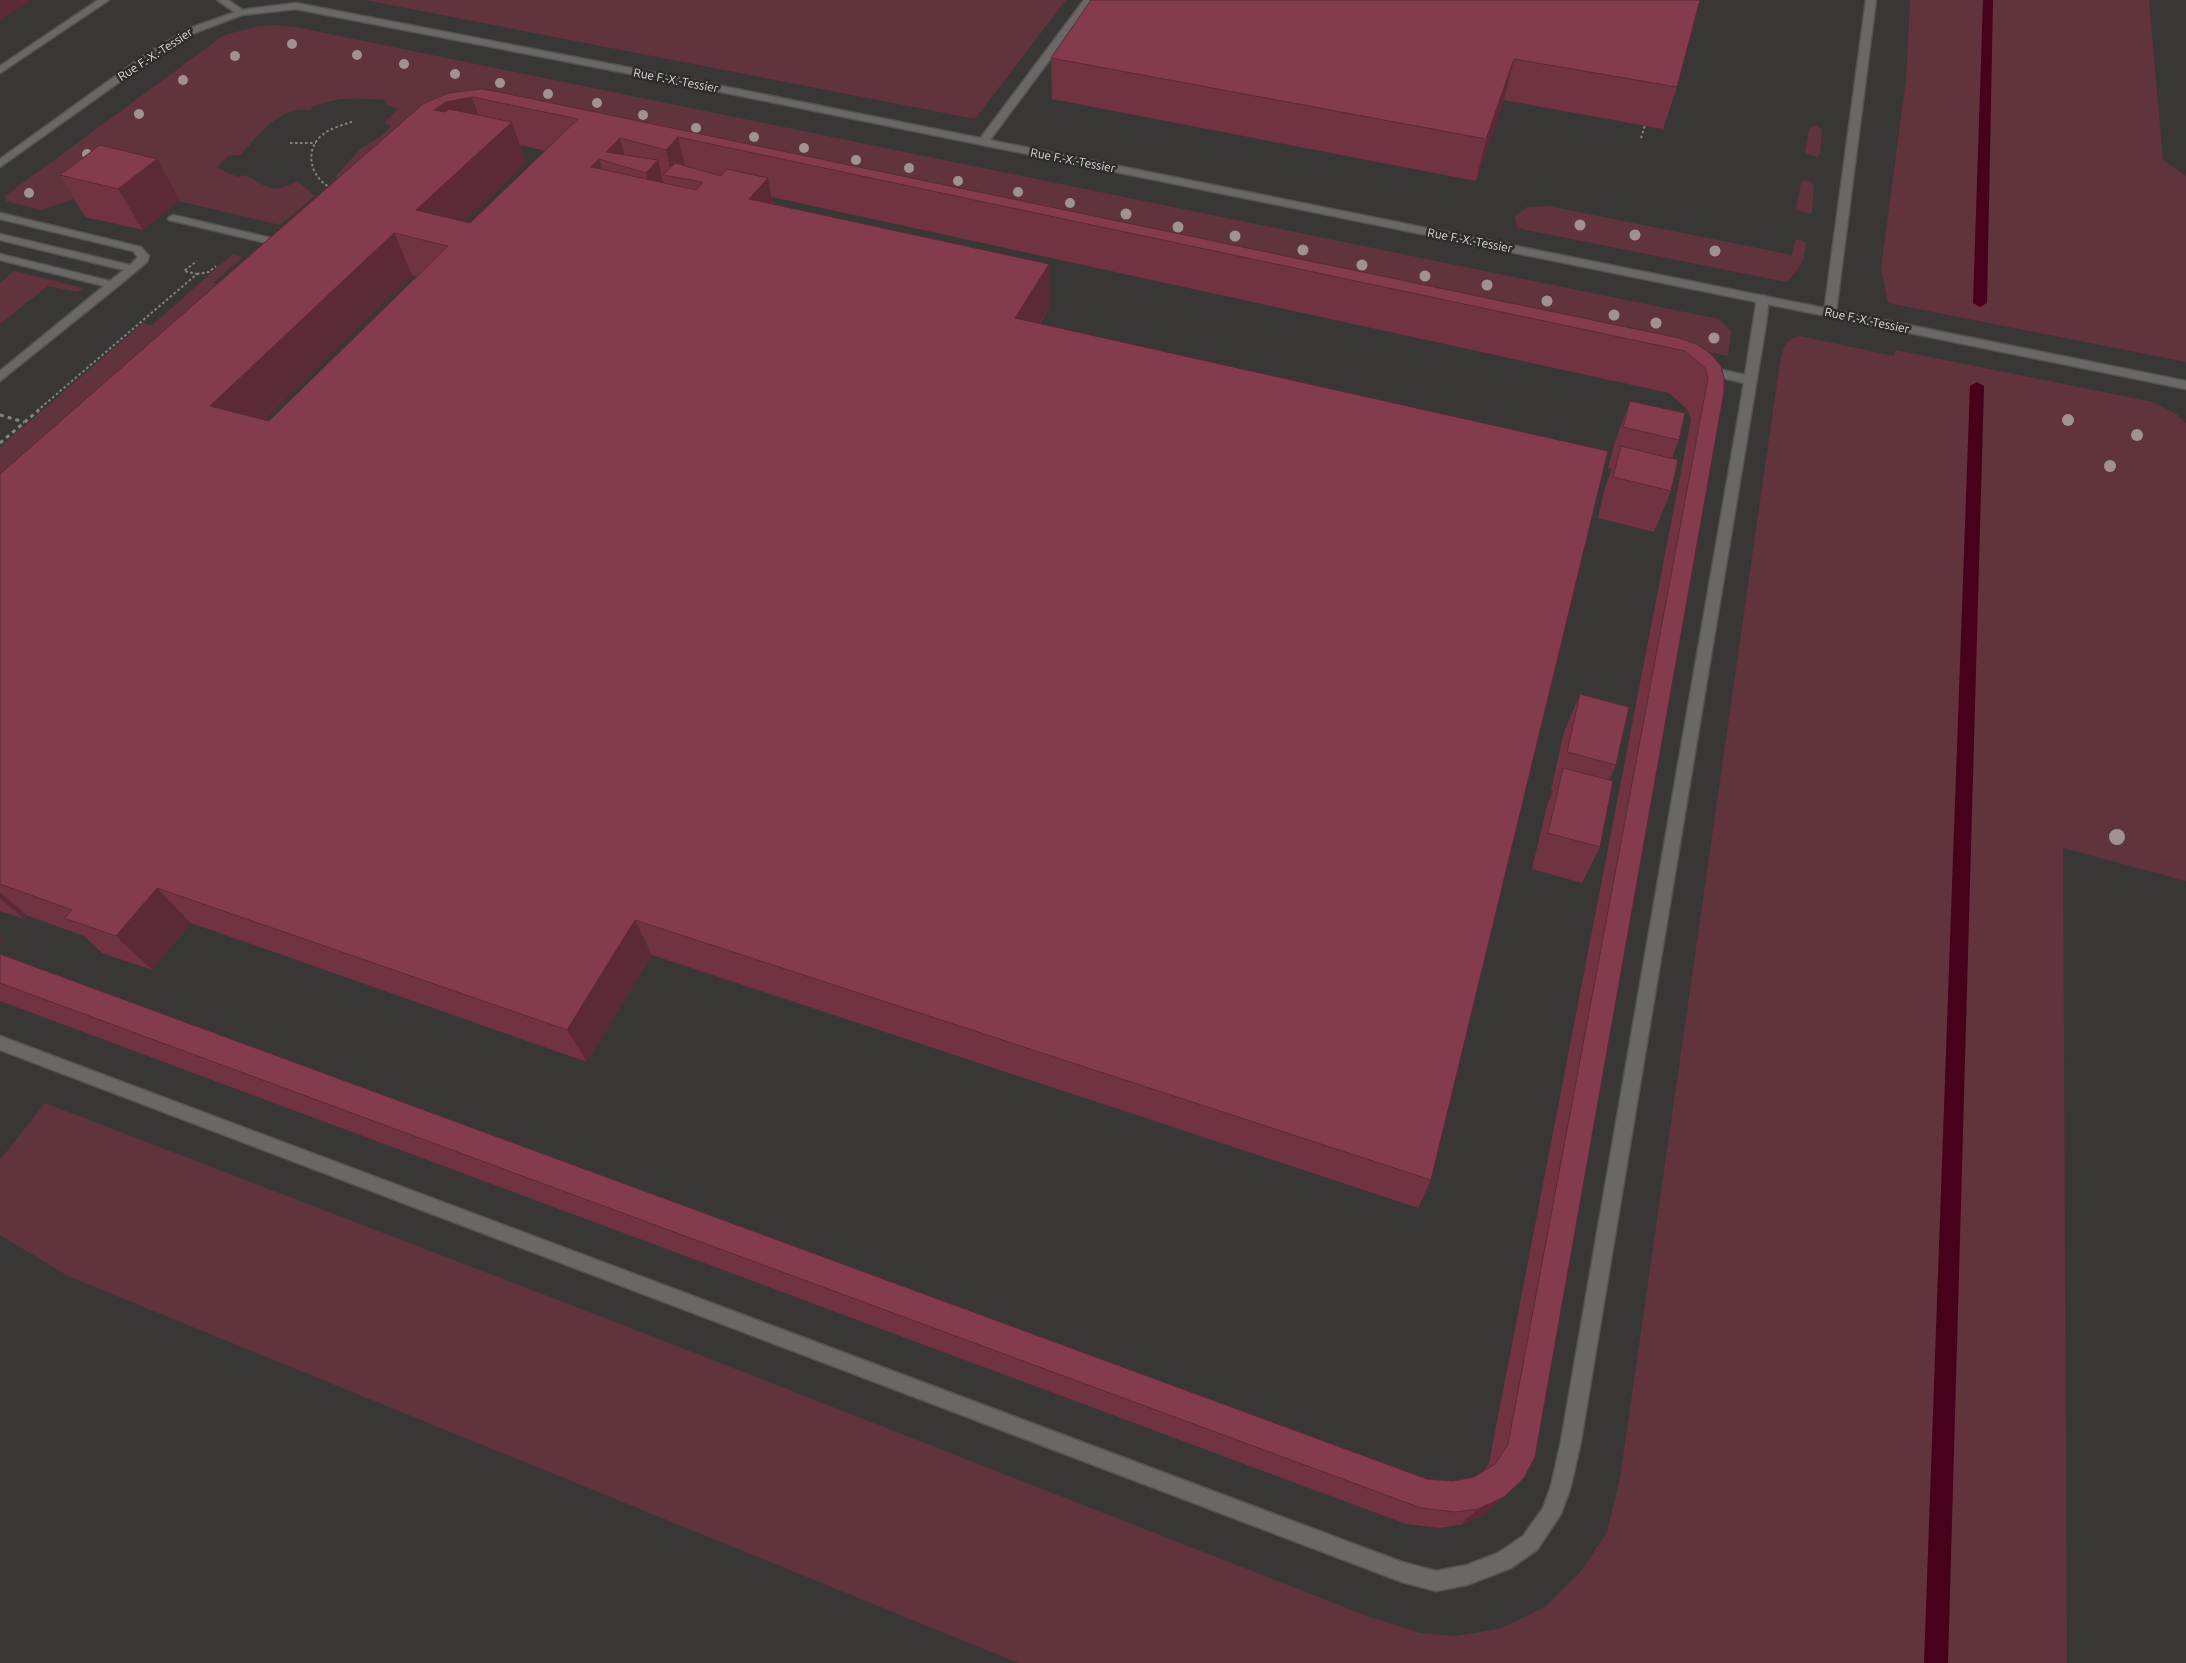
<svg xmlns="http://www.w3.org/2000/svg" width="2186" height="1663" font-family="Ubuntu,sans-serif">
	<style>
		.green { fill: #60333d }
		.lines { fill: none; stroke-linecap: round; stroke-linejoin: round }
		.stream { fill: #47011b; fill-rule: evenodd }
		.lane-casing { stroke: #565253; stroke-width: 3 }
		.street-casing { stroke: #565253; stroke-width: 3 }
		.path-far1 { stroke: #858283; stroke-width: 2; stroke-dasharray: 2.5 2.5; stroke-linecap: butt }
		.path { stroke: #858283; stroke-width: 3; stroke-dasharray: 4 4; stroke-linecap: butt }
		.lane { fill: #6b6767; fill-rule: evenodd }
		.street { fill: #6b6767; fill-rule: evenodd }
		.tree { fill: #a09294 }
		.wall { fill: #713342; fill-rule: evenodd }
		.shaded-wall { fill: #5c2936 }
		.building { fill: #833b4d; stroke: #5c2936; fill-rule: evenodd }
		.labels { text-anchor: middle; dominant-baseline: central; stroke-width: 5; stroke-linejoin: round; paint-order: stroke }
		.far-street-label { font-size: 12px; fill: #dddadb; stroke: #2f2c2c }
	</style>
	<rect width="100%" height="100%" fill="#393636"/>
	<!-- green -->
	<path class="green" d="M 365,0 L 1066,0 L 975,119 Z
		M 1910,0 L 2149,0 L 2163,160 L 2186,176 L 2186,362 L 1888,303 L 1881,268 L 1906,79 Z
		M 278,25 L 296,27 L 1719,319 L 1731,331 L 1728,356 L 590,119 L 349,181 L 335,177 L 360,149 L 380,137 L 391,126 L 384,123 L 398,109 L 385,105 L 387,102 L 385,100 C 357,98 339,96 312,107 L 311,111 C 280,104 259,136 240,155 L 229,155 L 217,167 L 237,177 L 245,175 C 269,187 271,195 297,181 L 315,196 L 280,225 L 114,186 L 41,210 L 6,201 L 5,196 L 224,35 L 259,26 Z
		M 1817,125 L 1822,130 L 1820,154 L 1817,157 L 1805,153 L 1809,128 Z
		M 1804,181 L 1809,181 L 1814,185 L 1812,212 L 1809,214 L 1796,210 L 1801,183 Z
		M 1549,206 L 1792,255 L 1795,241 L 1798,239 L 1806,243 C 1805,262 1799,270 1786,282 L 1517,228 L 1515,216 L 1527,207 Z
		M 233,254 L 243,257 L 213,283 L 230,287 L 0,490 L 0,447 L 143,323 L 152,325 Z
		M 14,271 L 15,271 L 83,288 L 77,292 L 48,286 L 0,324 L 0,283 Z
		M 1800,336 L 1894,356 L 1896,350 L 2153,402 L 2176,414 L 2186,423 L 2186,881 L 2063,848 L 2067,1663 L 1018,1663 L 70,1277 L 0,1235 L 0,1160 L 45,1103 L 636,1330 L 1367,1616 L 1421,1633 L 1456,1636 L 1502,1628 L 1545,1607 L 1581,1571 L 1607,1532 L 1620,1478 L 1780,362 C 1783,348 1785,340 1800,336 Z"/>
	<g class="lines">
		<!-- stream -->
		<path class="stream" d="M 1983,0 L 1993,0 L 1987,303 L 1980,307 L 1973,303 Z
			M 1977,382 L 1984,386 L 1948,1663 L 1924,1663 L 1970,386 Z"/>
		<!-- lane casing -->
		<g class="lane-casing">
			<path id="lane" d="M 98,0 L 109,0 L 0,73 L 0,66 Z
				M 217,0 L 228,0 L 244,11 L 236,13 Z
				M 1084,0 L 1094,0 L 987,144 L 979,144 L 979,140 Z
				M 1866,0 L 1876,0 L 1836,312 L 1830,316 L 1824,312 Z
				M 0,213 L 141,247 L 149,256 L 147,262 L 117,287 L 0,381 L 0,371 L 104,286 L 0,260 L 0,254 L 110,281 L 124,270 L 0,240 L 0,234 L 130,265 L 138,257 L 133,251 L 0,219 Z
				M 173,215 L 292,243 L 293,245 L 288,248 L 169,220 L 168,218 Z
				M 1763,295 L 1769,298 L 1766,324 L 1581,1441 L 1571,1486 L 1561,1514 L 1537,1550 L 1511,1568 L 1467,1585 L 1436,1591 L 1402,1582 L 0,1050 L 0,1036 L 1402,1562 L 1436,1571 L 1467,1565 L 1498,1553 L 1523,1536 L 1543,1508 L 1551,1486 L 1561,1441 L 1744,383 L 1701,373 L 1699,370 L 1705,366 L 1745,375 L 1757,298 Z"/>
		</g>
		<!-- street casing -->
		<g class="street-casing">
			<path id="street" d="M 296,3 L 667,75 L 2186,381 L 2186,389 L 667,81 L 296,9 L 242,15 L 197,32 L 153,58 L 0,167 L 0,159 L 146,54 L 190,28 L 241,10 Z"/>
		</g>
		<!-- path-far1 -->
		<path class="path-far1" d="M 1641,138 L 1645,125
			M 290,143 L 316,143
			M 332,188 C 312,180 303,152 321,136 C 330,128 343,125 354,121
			M 197,274 L 209,272 L 216,266
			M 37,411 L 197,274 L 184,271 L 197,261"/>
		<!-- path -->
		<path class="path" d="M 0,415 L 24,422
			M 0,443 L 39,410"/>
		<!-- lane -->
		<use href="#lane" class="lane"/>
		<!-- street -->
		<use href="#street" class="street"/>
	</g>
	<!-- trees -->
	<g class="tree">
		<circle cx="292" cy="44" r="5"/>
		<circle cx="357" cy="55" r="5"/>
		<circle cx="235" cy="56" r="5"/>
		<circle cx="404" cy="64" r="5"/>
		<circle cx="455" cy="74" r="5"/>
		<circle cx="183" cy="80" r="5"/>
		<circle cx="500" cy="83" r="5"/>
		<circle cx="548" cy="94" r="5"/>
		<circle cx="597" cy="103" r="5"/>
		<circle cx="139" cy="114" r="5"/>
		<circle cx="643" cy="115" r="5"/>
		<circle cx="696" cy="128" r="5"/>
		<circle cx="754" cy="137" r="5"/>
		<circle cx="804" cy="148" r="5"/>
		<circle cx="87" cy="154" r="5"/>
		<circle cx="856" cy="160" r="5"/>
		<circle cx="909" cy="168" r="5"/>
		<circle cx="958" cy="181" r="5"/>
		<circle cx="1018" cy="192" r="5"/>
		<circle cx="29" cy="193" r="5"/>
		<circle cx="1070" cy="203" r="5"/>
		<circle cx="1126" cy="214" r="5.5"/>
		<circle cx="1580" cy="225" r="5.5"/>
		<circle cx="1178" cy="227" r="5.5"/>
		<circle cx="1635" cy="235" r="5.5"/>
		<circle cx="1235" cy="236" r="5.5"/>
		<circle cx="1303" cy="250" r="5.5"/>
		<circle cx="1715" cy="251" r="5.5"/>
		<circle cx="1362" cy="265" r="5.5"/>
		<circle cx="1425" cy="276" r="5.5"/>
		<circle cx="1487" cy="285" r="5.5"/>
		<circle cx="1547" cy="301" r="5.5"/>
		<circle cx="1614" cy="315" r="5.5"/>
		<circle cx="1656" cy="323" r="5.5"/>
		<circle cx="1714" cy="338" r="5.5"/>
		<circle cx="2068" cy="420" r="6"/>
		<circle cx="2137" cy="435" r="6"/>
		<circle cx="2110" cy="466" r="6"/>
		<circle cx="2117" cy="837" r="8"/>
	</g>
	<!-- wall -->
	<path class="wall" d="M 1700,0 L 1677,87 L 1663,129 L 1504,100 L 1476,181 L 1052,99 L 1051,58 Z
		M 482,89 L 1679,338 L 1721,366 L 1535,1457 L 1485,1514 L 1460,1525 L 1439,1528 L 1406,1524 L 0,1001 L 0,954 L 1427,1479 L 1453,1481 L 1474,1477 L 1484,1471 L 1489,1463 L 1691,420 L 1688,410 L 1669,393 L 772,197 L 774,205 L 1050,306 L 1040,324 L 1431,1180 L 1418,1208 L 652,955 L 587,1062 L 191,923 L 152,970 L 102,953 L 84,936 L 26,915 L 24,919 L 0,911 L 0,474 L 423,104 ZM 520,145 L 546,151 L 470,223 L 464,222 L 526,163 ZM 412,275 L 417,276 L 269,421 L 263,420 Z
		M 157,159 L 180,200 L 143,230 L 85,217 L 60,175 Z
		M 1630,401 L 1679,440 L 1672,458 L 1671,491 L 1654,532 L 1598,518 L 1605,488 L 1612,469 L 1608,468 L 1615,442 Z
		M 1580,694 L 1616,765 L 1609,780 L 1600,847 L 1582,883 L 1532,869 L 1547,805 L 1553,791 L 1551,790 L 1564,732 Z"/>
	<!-- shaded-wall -->
	<path class="shaded-wall" d="M 2,0 L 32,0 L 0,21 L 0,1 Z
		M 1514,59 L 1504,100 L 1476,181 L 1486,139 Z
		M 472,97 L 486,138 L 434,110 L 446,102 Z
		M 512,122 L 526,163 L 441,244 L 416,210 Z
		M 678,137 L 688,179 L 672,177 L 666,150 Z
		M 620,138 L 628,168 L 606,152 Z
		M 157,159 L 180,200 L 143,230 L 118,189 Z
		M 599,159 L 611,201 L 591,167 Z
		M 658,160 L 668,202 L 657,214 L 646,173 Z
		M 768,178 L 776,219 L 749,199 Z
		M 394,233 L 412,275 L 235,447 L 210,406 Z
		M 1049,264 L 1050,306 L 1017,360 L 1015,318 Z
		M 157,888 L 191,923 L 152,970 L 116,936 Z
		M 0,892 L 26,915 L 24,919 L 0,898 Z
		M 635,920 L 652,955 L 587,1062 L 567,1030 Z
		M 0,935 L 3,938 L 0,941 Z
		M 1504,1497 L 1485,1514 L 1460,1525 L 1478,1509 Z"/>
	<!-- building -->
	<path class="building" d="M 1091,0 L 1700,0 L 1677,87 L 1514,59 L 1486,139 L 1051,58 Z
		M 482,89 L 504,93 L 1679,338 L 1696,344 L 1711,354 L 1721,366 L 1724,378 L 1724,392 L 1535,1457 L 1524,1478 L 1504,1497 L 1478,1509 L 1455,1512 L 1421,1508 L 0,983 L 0,954 L 1427,1479 L 1453,1481 L 1474,1477 L 1495,1464 L 1508,1444 L 1708,378 L 1705,368 L 1685,351 L 678,137 L 666,150 L 620,138 L 606,152 L 658,160 L 646,173 L 599,159 L 591,167 L 696,190 L 703,182 L 663,175 L 675,163 L 721,176 L 727,169 L 768,178 L 749,199 L 1049,264 L 1015,318 L 1608,451 L 1431,1180 L 635,920 L 567,1030 L 157,888 L 116,936 L 64,918 L 72,910 L 0,884 L 0,474 L 423,104 L 448,93 ZM 472,97 L 578,119 L 470,223 L 416,210 L 512,122 L 449,109 L 445,112 L 434,110 L 446,102 ZM 394,233 L 448,246 L 269,421 L 210,406 Z
		M 100,145 L 157,159 L 118,189 L 60,175 Z
		M 1630,401 L 1685,413 L 1679,440 L 1623,427 Z
		M 1621,446 L 1678,460 L 1671,491 L 1613,477 Z
		M 1580,694 L 1629,707 L 1616,765 L 1567,752 Z
		M 1563,768 L 1613,781 L 1600,847 L 1548,833 Z"/>
	<g class="labels">
		<!-- far-street labels -->
		<g class="far-street-label">
			<text transform="translate(155 54) rotate(-33)">Rue F.-X.-Tessier</text>
			<text transform="translate(676 80) rotate(11)">Rue F.-X.-Tessier</text>
			<text transform="translate(1073 160) rotate(11)">Rue F.-X.-Tessier</text>
			<text transform="translate(1470 240) rotate(11)">Rue F.-X.-Tessier</text>
			<text transform="translate(1867 320) rotate(12)">Rue F.-X.-Tessier</text>
		</g>
	</g>
</svg>
